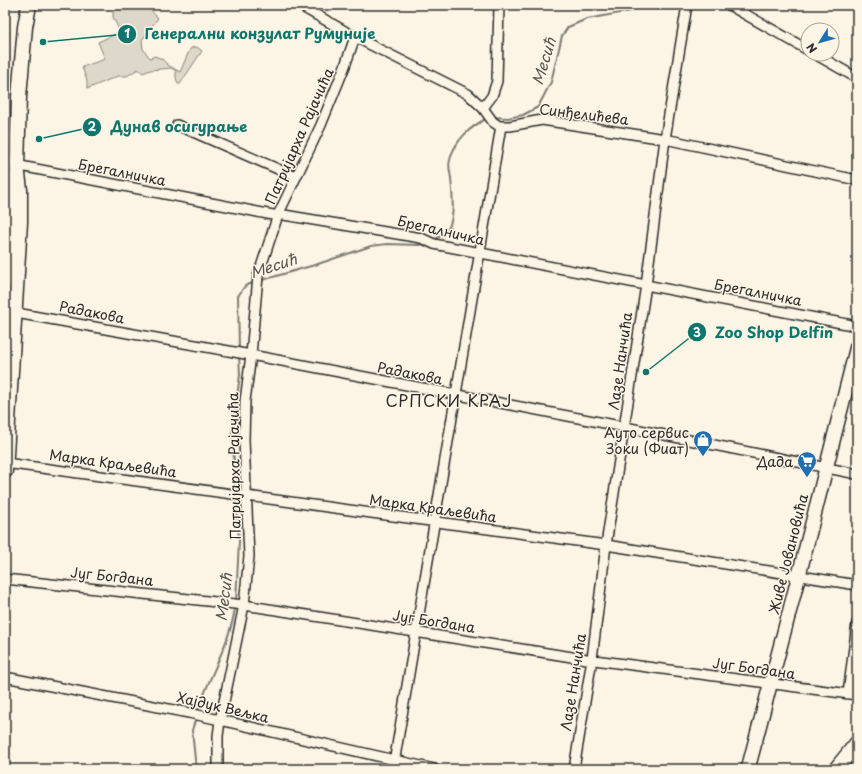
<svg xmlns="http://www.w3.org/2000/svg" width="862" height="774" font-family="'Playpen Sans',sans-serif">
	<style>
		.green { fill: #ded8ca; stroke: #84827a }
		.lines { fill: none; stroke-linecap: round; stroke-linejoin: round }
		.stream { stroke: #7d7b74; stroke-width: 2 }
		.street-casing { stroke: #2b2b2b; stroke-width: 12 }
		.secondary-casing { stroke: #2b2b2b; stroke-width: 16 }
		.primary-casing { stroke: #2b2b2b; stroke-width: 17 }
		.street { stroke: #fcf5e5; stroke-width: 9 }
		.secondary { stroke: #fcf5e5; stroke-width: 13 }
		.primary { stroke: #fcf5e5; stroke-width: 14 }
		.labels { text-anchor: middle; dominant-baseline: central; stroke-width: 3; stroke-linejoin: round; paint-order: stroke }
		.street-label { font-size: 14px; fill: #2b2b2b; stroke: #fcf5e5 }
		.poi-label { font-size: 14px; fill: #2b2b2b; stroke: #fcf5e5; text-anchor: end }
		.water-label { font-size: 15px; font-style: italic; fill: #545350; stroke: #fcf5e5 }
		.quarter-label { font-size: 16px; letter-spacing: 1px; fill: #2b2b2b; stroke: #fcf5e5 }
		.leader { fill: none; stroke: #0f766e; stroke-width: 1.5 }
		.callout-dot { fill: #0f766e; stroke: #fcf5e5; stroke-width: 1.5 }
		.mark-label { font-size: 12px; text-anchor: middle; font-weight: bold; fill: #fff }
		.callout-label { font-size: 15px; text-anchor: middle; font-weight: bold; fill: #0f766e; stroke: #fcf5e5; stroke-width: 3; stroke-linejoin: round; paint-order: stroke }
	</style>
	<rect width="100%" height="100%" fill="#fcf5e5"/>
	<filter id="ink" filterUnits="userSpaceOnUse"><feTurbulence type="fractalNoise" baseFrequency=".025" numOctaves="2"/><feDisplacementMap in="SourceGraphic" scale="8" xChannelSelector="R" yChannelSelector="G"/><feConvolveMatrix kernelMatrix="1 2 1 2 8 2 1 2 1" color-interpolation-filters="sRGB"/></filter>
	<g filter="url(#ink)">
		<!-- green -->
		<path class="green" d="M 128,5 L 146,5 L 158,18 L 142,40 L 143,49 L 150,58 L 155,56 L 162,59 L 168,65 L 180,72 C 184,64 186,56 191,48 L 197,47 L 202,51 L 180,84 L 178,84 L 176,78 L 176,71 L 171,68 L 150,70 L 143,73 L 138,69 L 127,76 L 118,76 L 87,89 L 87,81 L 82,67 L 105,59 L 98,42 L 120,32 L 113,17 L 113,12 L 116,9 L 126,9 Z"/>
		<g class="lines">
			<!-- stream -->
			<path class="stream" d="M 492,117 L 508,118 L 523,115 L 538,107 L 551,82 L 562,36 L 568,27 L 587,19 L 631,11 L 641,5
				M 433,240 C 436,238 441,237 444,234 C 457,222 452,194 451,178 C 450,172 448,166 450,160 C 454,141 471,126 488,118
				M 259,281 L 318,264 L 371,246 L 387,244 L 419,245 L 425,243
				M 239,350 L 238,296 L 245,286 L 255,282
				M 236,491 L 232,432 L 240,375 L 239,355
				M 236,601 L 239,541 L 236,498
				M 198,712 C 208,677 230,644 235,608
				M 196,769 L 192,730 L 196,718"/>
			<!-- street casing -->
			<g class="street-casing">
				<path id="street" d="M 299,5 L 355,37 L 468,94 L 483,108 L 493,122 L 499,126 L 510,126 L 542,120 L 665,139 L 857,180
					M 729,5 L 808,50
					M 815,54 L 857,78
					M 483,108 L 492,96 L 497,81 L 499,5
					M 177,125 L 296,177
					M 5,163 L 273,215 L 284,215 L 421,238 L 434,244 L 857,326
					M 5,311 L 251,355 L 625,427 L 857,474
					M 5,463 L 606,545 L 857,585
					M 5,579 L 244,605 L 572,657 L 857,695
					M 5,677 L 189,713 L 434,769
					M 848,694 L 857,623
					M 218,769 L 218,736 L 220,721 L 244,605 L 249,556 L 244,440 L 245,401 L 251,355 L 258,276 L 278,215 L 321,125 L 345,66 L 355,37
					M 393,769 L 501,126
					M 574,769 L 592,659 L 606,545 L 646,285 L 665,139 L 687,5"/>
			</g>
			<!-- secondary casing -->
			<g class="secondary-casing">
				<path id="secondary" d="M 748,769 L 799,575 L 857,346"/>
			</g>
			<!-- primary casing -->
			<g class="primary-casing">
				<path id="primary" d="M 5,280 L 11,196 L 15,176
					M 5,471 L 20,222 L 20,190 L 17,166 L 19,97 L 25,27 L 29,5
					M 836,769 L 857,743"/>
			</g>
			<!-- street -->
			<use href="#street" class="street"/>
			<!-- secondary -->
			<use href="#secondary" class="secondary"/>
			<!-- primary -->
			<use href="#primary" class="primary"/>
		</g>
	</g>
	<!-- icons -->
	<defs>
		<g id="shop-pin" transform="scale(1)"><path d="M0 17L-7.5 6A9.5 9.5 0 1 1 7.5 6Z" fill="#1f6fb2" stroke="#fcf5e5"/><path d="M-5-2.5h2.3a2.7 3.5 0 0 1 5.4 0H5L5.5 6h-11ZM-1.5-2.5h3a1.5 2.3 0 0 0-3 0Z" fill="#fff"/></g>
		<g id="supermarket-pin" transform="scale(1)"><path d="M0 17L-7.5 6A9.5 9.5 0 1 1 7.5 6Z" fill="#1f6fb2" stroke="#fcf5e5"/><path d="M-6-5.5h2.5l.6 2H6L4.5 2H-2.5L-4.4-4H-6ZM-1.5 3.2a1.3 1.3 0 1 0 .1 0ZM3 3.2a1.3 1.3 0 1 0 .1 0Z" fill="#fff"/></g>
	</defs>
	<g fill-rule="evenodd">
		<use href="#shop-pin" x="703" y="440"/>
		<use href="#supermarket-pin" x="807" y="461"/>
	</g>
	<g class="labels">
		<!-- street labels -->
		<g class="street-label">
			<text transform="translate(584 114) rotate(7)">Синђелићева</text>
			<text transform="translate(299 136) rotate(-66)">Патријарха Рајачића</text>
			<text transform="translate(122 172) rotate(11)">Брегалничка</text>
			<text transform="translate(441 230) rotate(13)">Брегалничка</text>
			<text transform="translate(758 292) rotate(11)">Брегалничка</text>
			<text transform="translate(92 312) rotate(11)">Радакова</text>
			<text transform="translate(620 361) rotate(-82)">Лазе Нанчића</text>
			<text transform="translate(410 373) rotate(11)">Радакова</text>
			<text transform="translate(113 463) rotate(8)">Марка Краљевића</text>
			<text transform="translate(234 466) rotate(-91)">Патријарха Рајачића</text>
			<text transform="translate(433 508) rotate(8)">Марка Краљевића</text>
			<text transform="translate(788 554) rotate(-76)">Живе Јовановића</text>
			<text transform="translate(112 576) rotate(6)">Југ Богдана</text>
			<text transform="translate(434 621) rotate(9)">Југ Богдана</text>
			<text transform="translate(754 668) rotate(8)">Југ Богдана</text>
			<text transform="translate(573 682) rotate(-81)">Лазе Нанчића</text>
			<text transform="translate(223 707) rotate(13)">Хајдук Вељка</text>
		</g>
		<!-- poi labels -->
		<g class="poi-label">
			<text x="689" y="432">Ауто сервис<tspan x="689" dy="16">Зоки (Фиат)</tspan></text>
			<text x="793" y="461">Дада</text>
		</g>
		<!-- water labels -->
		<g class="water-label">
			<text transform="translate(543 61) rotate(-73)">Месић</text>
			<text transform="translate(273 265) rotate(-18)">Месић</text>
			<text transform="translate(223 597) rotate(-83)">Месић</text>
		</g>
		<!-- quarter labels -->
		<g class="quarter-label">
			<text x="449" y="400">СРПСКИ КРАЈ</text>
		</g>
	</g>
	<!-- callouts -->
	<path class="leader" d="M43 42L127 34M39 139L92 127M646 372L697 332"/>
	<g class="callout-dot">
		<circle cx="43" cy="42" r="4"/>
		<circle cx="39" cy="139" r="4"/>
		<circle cx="646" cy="372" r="4"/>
		<circle cx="127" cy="34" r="10"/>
		<circle cx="92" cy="127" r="10"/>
		<circle cx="697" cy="332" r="10"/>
	</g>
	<g class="mark-label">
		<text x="127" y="38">1</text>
		<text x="92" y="131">2</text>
		<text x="697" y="337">3</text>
	</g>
	<g class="callout-label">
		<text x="260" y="39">Генерални конзулат Румуније</text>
		<text x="179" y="132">Дунав осигурање</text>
		<text x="774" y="338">Zoo Shop Delfin</text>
	</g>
	<!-- margin -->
	<rect width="862" height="774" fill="none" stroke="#fcf5e5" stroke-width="20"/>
	<rect x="10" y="10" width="842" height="754" fill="none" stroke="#2b2b2b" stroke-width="1.5" filter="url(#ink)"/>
	<!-- north arrow -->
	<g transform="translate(820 42) rotate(233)"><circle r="19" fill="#fcf5e5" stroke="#a8a49b"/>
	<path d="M0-3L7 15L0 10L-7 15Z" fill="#1f6fb2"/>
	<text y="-6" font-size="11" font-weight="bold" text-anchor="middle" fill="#2b2b2b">N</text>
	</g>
</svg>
